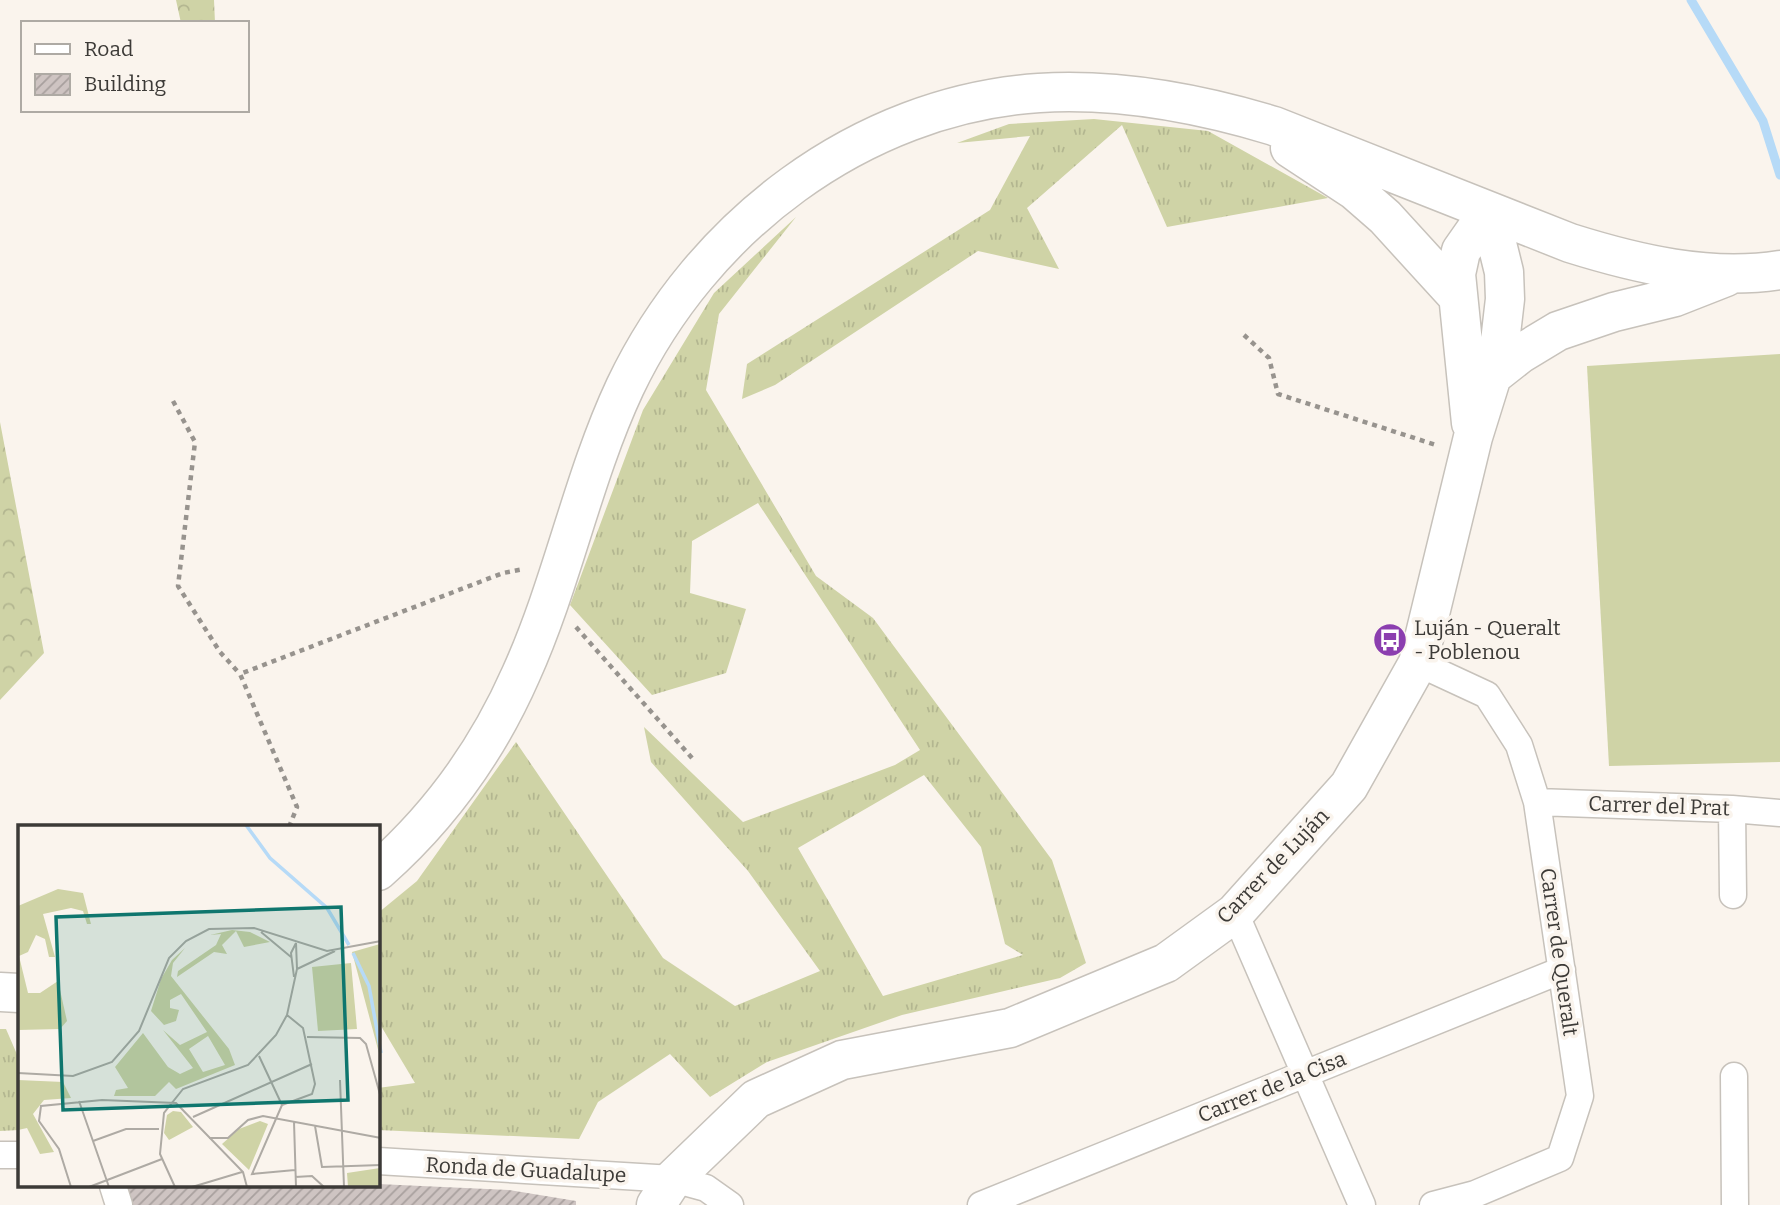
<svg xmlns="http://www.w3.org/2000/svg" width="1780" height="1205" font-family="Bitter,serif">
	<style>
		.grass { fill: url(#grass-tufts); fill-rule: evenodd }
		.forest { fill: url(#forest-crowns) }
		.garden { fill: #cfd3a6 }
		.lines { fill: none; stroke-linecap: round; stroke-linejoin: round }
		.stream { stroke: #b6daf7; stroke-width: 9 }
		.building { fill: url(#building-hatch) }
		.street-casing { stroke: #c7c2bb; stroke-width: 29 }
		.secondary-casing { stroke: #c7c2bb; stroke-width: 41 }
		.path { stroke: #97938e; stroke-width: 4.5; stroke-dasharray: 5 5; stroke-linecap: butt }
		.street { stroke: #fff; stroke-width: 26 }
		.secondary { stroke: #fff; stroke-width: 38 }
		.labels { text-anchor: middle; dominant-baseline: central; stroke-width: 7; stroke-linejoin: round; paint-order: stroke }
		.poi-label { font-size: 21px; fill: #3c3a37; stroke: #faf4ed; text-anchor: start }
		.street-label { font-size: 21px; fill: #3c3a37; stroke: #faf4ed }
		.inset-river { fill: none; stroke: #b6daf7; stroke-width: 3.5 }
		.inset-road { fill: none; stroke: #aeaaa4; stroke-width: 2 }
		.view { fill: #0f766e; fill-opacity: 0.15; stroke: #0f766e; stroke-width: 3.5 }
		.inset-edge { fill: none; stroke: #3c3a37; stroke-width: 3.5 }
	</style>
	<defs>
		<pattern id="grass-tufts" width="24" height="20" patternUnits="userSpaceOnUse" patternTransform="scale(1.75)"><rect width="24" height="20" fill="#cfd3a6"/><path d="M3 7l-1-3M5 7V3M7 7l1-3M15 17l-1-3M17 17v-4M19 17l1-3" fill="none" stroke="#b3b690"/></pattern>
		<pattern id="forest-crowns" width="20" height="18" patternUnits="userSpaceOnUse" patternTransform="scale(1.75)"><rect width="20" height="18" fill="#cfd3a6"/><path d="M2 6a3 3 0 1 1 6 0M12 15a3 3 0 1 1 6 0" fill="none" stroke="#b3b690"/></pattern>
		<pattern id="building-hatch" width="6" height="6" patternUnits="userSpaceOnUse" patternTransform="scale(1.75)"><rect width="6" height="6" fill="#cec4c2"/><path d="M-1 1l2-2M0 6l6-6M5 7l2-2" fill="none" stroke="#a8a09e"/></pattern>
	</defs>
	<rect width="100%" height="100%" fill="#faf4ed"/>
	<!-- grass -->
	<path class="grass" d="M 1094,119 L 1208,131 L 1328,198 L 1167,227 L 1122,125 L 1027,208 L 1059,269 L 978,251 L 775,385 L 742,399 L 747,364 L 990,210 L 1030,136 L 957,143 L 1009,124 Z
		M 796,217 L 719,314 L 706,390 L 816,576 L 873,618 L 1052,860 L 1086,963 L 1060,978 L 902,1015 L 767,1062 L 710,1097 L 670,1054 L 598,1102 L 579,1139 L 378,1130 L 378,1088 L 415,1083 L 378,1021 L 378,913 L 417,881 L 516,742 L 663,958 L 735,1006 L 820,971 L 748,871 L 651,762 L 644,727 L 743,822 L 895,765 L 920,750 L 758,503 L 692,541 L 690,593 L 746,609 L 726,673 L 652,695 L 570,605 L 643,410 L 714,293 ZM 924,775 L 981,847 L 1005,944 L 1023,955 L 883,996 L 798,848 Z
		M 0,1029 L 6,1029 L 19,1059 L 19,1130 L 0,1131 Z"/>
	<!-- forest -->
	<path class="forest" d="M 176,0 L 214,0 L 215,23 L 181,23 Z
		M 0,422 L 44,653 L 0,700 Z"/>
	<!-- garden -->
	<path class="garden" d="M 1780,354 L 1780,762 L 1609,766 L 1587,366 Z"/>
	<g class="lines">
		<!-- stream -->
		<path class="stream" d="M 1691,0 L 1763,121 L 1780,175"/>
	</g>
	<!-- building -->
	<path class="building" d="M 378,1184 L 509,1190 L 576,1201 L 576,1205 L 120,1205 L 115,1191 L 135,1186 Z"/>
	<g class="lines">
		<!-- street casing -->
		<g class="street-casing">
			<path id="street" d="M 1418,663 L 1487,695 L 1519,745 L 1537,802 L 1580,1096 L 1560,1158 L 1475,1194 L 1433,1205
				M 1537,802 L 1732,809 L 1780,813
				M 1732,809 L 1733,895
				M 1235,913 L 1362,1205
				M 1734,1076 L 1735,1205
				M 0,1155 L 19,1155
				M 378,1161 L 673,1179 L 706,1188 L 730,1205
				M 113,1186 L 119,1205
				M 981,1205 L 1562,970"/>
		</g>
		<!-- secondary casing -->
		<g class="secondary-casing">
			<path id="secondary" d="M 1290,148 L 1354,190 L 1385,217 L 1458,297
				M 1492,376 L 1520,354 L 1558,331 L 1614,312 L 1675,297 L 1726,277
				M 1471,423 L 1456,274 L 1461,251 L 1489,211
				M 378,871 C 439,817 488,749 521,674 C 563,581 582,479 625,387 C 701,227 860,105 1039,93 C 1119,88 1198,103 1274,126 L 1570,243 C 1637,264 1709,281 1780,270
				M 0,992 L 19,993
				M 656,1205 L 673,1179 L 756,1099 L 842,1060 L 1010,1028 L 1166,963 L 1235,913 L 1349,786 L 1418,663 L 1473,437 L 1492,376 L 1500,342 L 1505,299 L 1504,272 L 1489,211"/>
		</g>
		<!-- path -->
		<path class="path" d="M 1244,335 L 1269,358 L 1278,394 L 1436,445
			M 173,401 L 195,442 L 178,586 L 220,652 L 240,674
			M 576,627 L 692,758
			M 289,827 L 297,807 L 240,674 L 503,573 L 524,569"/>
		<!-- street -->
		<use href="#street" class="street"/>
		<!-- secondary -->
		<use href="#secondary" class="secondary"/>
	</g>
	<!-- icons -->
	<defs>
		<g id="bus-disc" transform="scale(1.75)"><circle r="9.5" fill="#8b3eaf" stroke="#faf4ed"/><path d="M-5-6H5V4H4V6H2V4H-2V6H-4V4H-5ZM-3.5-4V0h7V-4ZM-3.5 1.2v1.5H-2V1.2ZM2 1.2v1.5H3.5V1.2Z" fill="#fff"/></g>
	</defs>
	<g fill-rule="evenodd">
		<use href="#bus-disc" x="1390" y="640"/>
	</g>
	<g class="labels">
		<!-- poi labels -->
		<g class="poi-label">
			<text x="1414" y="628">Luján - Queralt<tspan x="1414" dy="24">- Poblenou</tspan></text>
		</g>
		<!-- street labels -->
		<g class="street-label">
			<text transform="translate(1659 806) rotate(2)">Carrer del Prat</text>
			<text transform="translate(1273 866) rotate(-46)">Carrer de Luján</text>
			<text transform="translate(1559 952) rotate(82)">Carrer de Queralt</text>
			<text transform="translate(1272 1087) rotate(-22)">Carrer de la Cisa</text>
			<text transform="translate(526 1170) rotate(3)">Ronda de Guadalupe</text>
		</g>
	</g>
	<!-- overview -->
	<g transform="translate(18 825)">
		<rect width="362" height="362" fill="#faf4ed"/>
		<path d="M 214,105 L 232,107 L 252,117 L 226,122 L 218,106 L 204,120 L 209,129 L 196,127 L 159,152 L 160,146 L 198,120 L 203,109 L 192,110 ZM 362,119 L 362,232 L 334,127 ZM 167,123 L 155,138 L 153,151 L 211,224 L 217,240 L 158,264 L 151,257 L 137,271 L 96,271 L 98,265 L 110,263 L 97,242 L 125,208 L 150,242 L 162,249 L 175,243 L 145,205 L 162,220 L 189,207 L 163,169 L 152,175 L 152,183 L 161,185 L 158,196 L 146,200 L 133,186 L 143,154 L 154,135 ZM 190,211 L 207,240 L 185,247 L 171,224 ZM 0,255 L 45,257 L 53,273 L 26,275 L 15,289 L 36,327 L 22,329 L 9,303 L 0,305 Z" fill="#cfd3a6" fill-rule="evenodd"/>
		<path d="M 40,64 L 65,68 L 73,99 L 69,99 L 65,86 L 53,83 L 25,89 L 37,132 L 31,132 L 27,114 L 18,110 L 10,127 L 1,131 L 10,168 L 22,168 L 40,156 L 49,196 L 42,204 L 0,205 L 0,81 ZM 155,286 L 163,287 L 175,302 L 151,315 L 146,308 L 149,290 ZM 242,296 L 250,299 L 231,345 L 204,319 L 221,304 ZM 362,343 L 362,362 L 330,362 L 329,348 Z" fill="#cfd3a6"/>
		<path d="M 333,138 L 339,204 L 300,206 L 294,142 Z" fill="#cfd3a6"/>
		<path class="inset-river" d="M 228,0 L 252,33 L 309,83 L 331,120M 335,128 L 351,161 L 363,228"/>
		<path class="inset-road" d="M 243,107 L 273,132M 279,144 L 317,126M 276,152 L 273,128 L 278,118M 289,212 L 342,213 L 348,219 L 363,273M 241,231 L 264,280M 0,248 L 55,251 L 94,237 L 121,206 L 151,133 L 168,116 L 191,104 L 236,103 L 309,126 L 363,116M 322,255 L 326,362M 61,276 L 91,362M 264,280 L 294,269 L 297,259 L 285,203 L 269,190M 264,280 L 234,349 L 277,345M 175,292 L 294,239M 276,297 L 278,362M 297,301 L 304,342 L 363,340M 191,313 L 210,313 L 230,295 L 245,291 L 363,313M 75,316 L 108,304 L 141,304M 277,352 L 294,351 L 306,362M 53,362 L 41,324 L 21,296 L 23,281 L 84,275 L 158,278 L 225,347 L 229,362M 71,362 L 144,334M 157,362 L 142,329 L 146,288 L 165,264 L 230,240 L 258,210 L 269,190 L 279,144 L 278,118M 174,362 L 224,347"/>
		<path class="view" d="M 323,82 L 330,275 L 45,285 L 38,92 Z"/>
		<rect width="362" height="362" class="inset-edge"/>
	</g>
	<!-- legend -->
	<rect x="21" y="21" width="228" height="91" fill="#faf4ed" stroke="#aeaaa4" stroke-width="2"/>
	<rect x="35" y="44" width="35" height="10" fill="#ffffff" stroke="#aeaaa4" stroke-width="2"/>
	<text x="84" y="56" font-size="21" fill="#3c3a37">Road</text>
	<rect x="35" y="74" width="35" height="21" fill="url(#building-hatch)" stroke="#aeaaa4" stroke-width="2"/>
	<text x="84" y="91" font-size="21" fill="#3c3a37">Building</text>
</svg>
